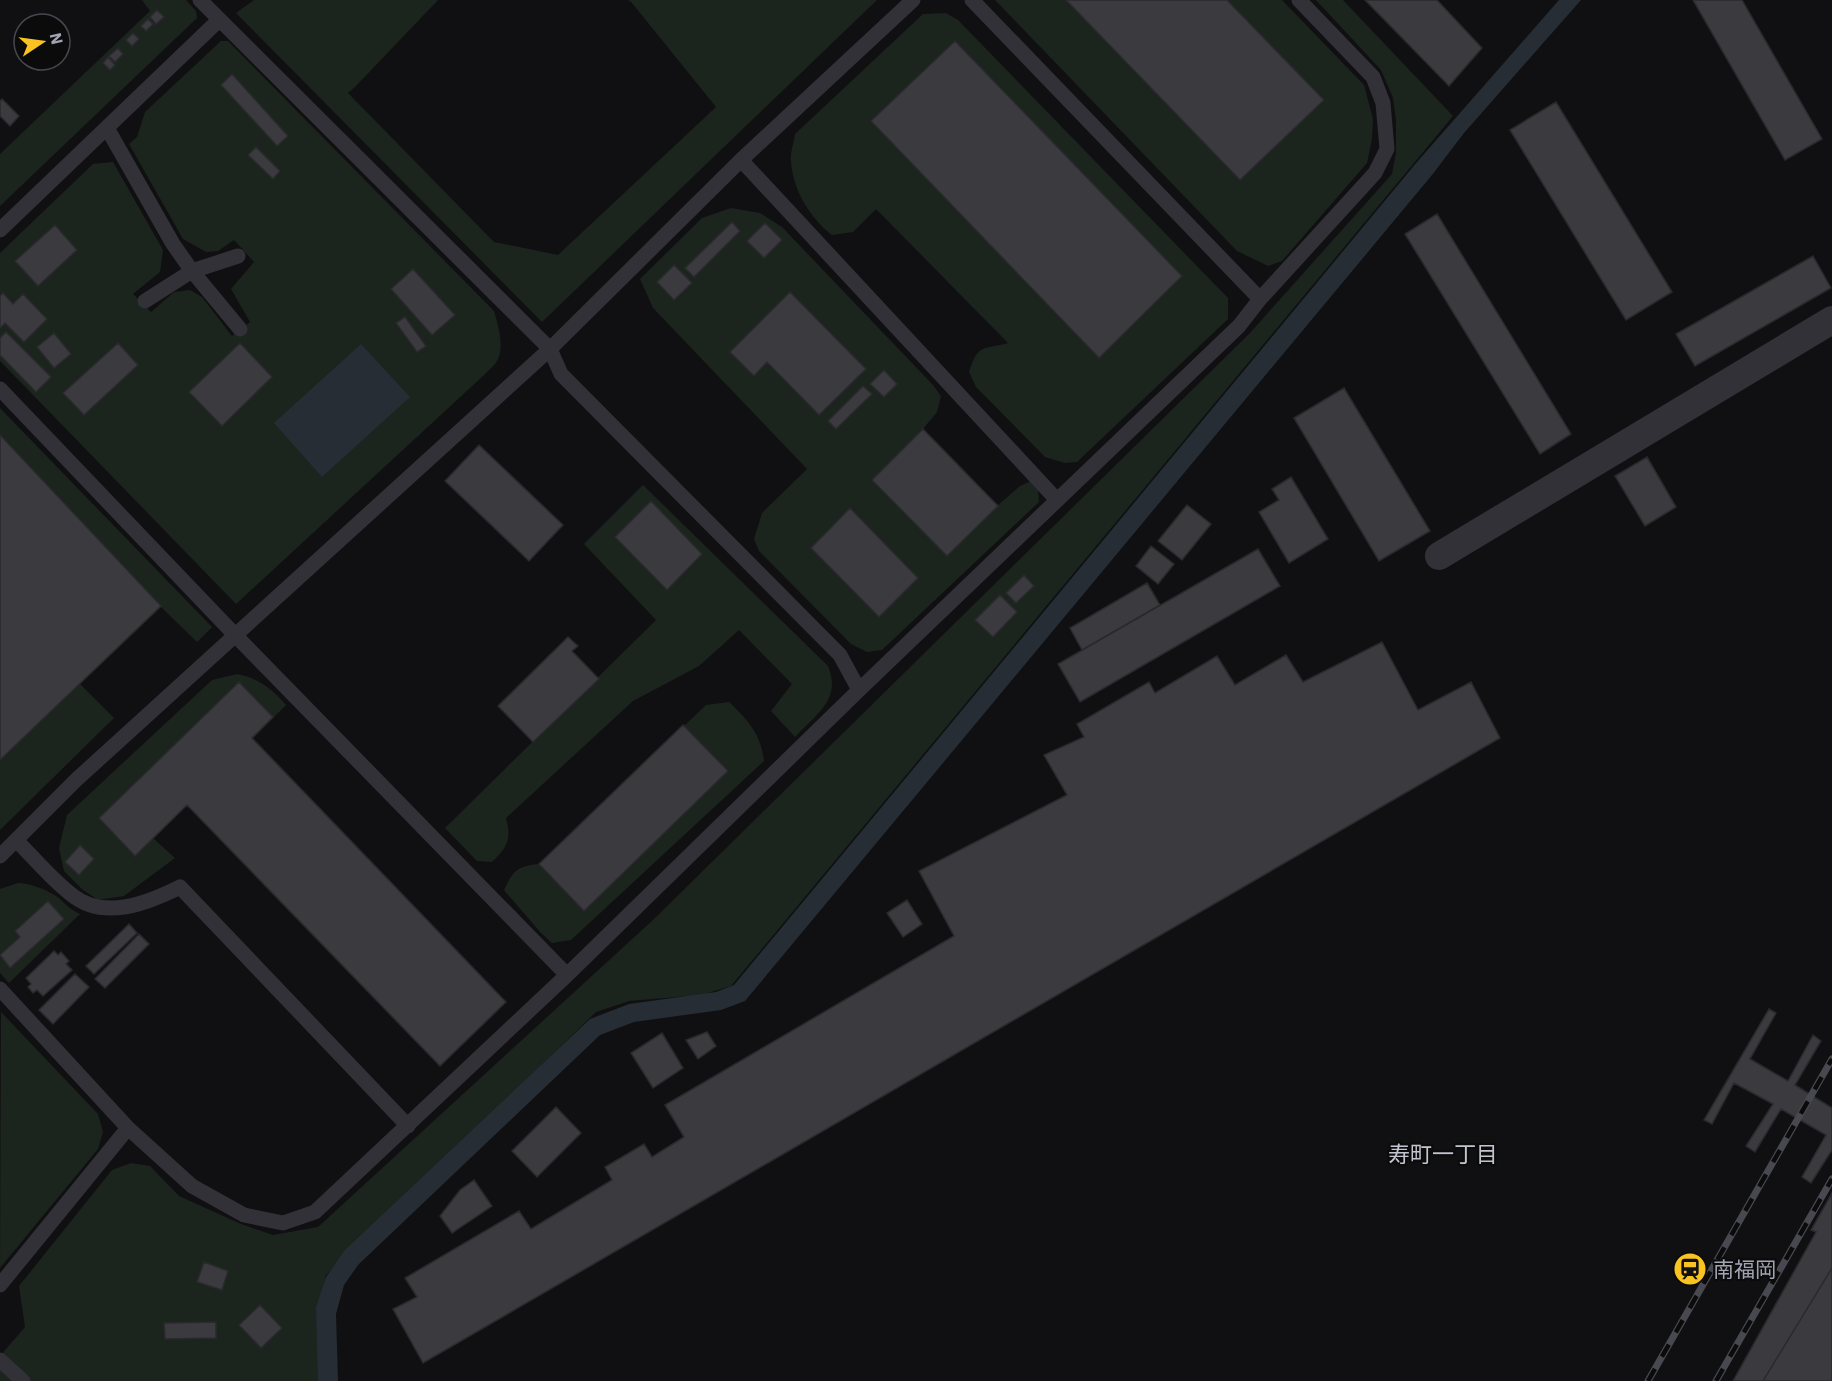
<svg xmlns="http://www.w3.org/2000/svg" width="1832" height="1381" font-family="'IBM Plex Sans','Noto Sans JP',sans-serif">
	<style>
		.green { fill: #1c241e }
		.water { fill: #262d35 }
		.building { fill: #3a3a3f; stroke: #2a2a2e; stroke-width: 1.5 }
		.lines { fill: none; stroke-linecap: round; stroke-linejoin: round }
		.service { stroke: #313137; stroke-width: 15 }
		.minor { stroke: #313137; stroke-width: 28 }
		.rail-casing { stroke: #484950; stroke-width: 7 }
		.rail { stroke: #0b0b0c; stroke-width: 4.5; stroke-dasharray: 14; stroke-linecap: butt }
		.labels { text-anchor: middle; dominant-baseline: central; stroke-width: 4.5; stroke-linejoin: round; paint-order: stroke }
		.poi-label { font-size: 21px; fill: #a1a4b3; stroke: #0b0b0c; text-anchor: start }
		.neighbourhood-label { font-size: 22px; fill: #c2c4cf; stroke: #0b0b0c }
	</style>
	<rect width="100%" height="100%" fill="#101012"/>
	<!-- green -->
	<path class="green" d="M 142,0 L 186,0 L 196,11 L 197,18 L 0,206 L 0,154 L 150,11 Z
		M 254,0 L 438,0 L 355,87 L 348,93 L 494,242 L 558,255 L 716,107 L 632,3 L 628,0 L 877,0 L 542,322 L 236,13 Z
		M 995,0 L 1282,0 L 1364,85 L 1373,119 L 1372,139 L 1367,163 L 1282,261 L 1268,266 L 1237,251 Z
		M 1316,0 L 1343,0 L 1453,116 L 731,986 L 701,995 L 629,1001 L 596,1012 L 326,1275 L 318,1308 L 318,1381 L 0,1381 L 0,1356 L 25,1327 L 19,1286 L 112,1170 L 131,1163 L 150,1166 L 179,1196 L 241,1224 L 273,1235 L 318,1227 L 654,919 L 1250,333 L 1392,174 L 1396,152 L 1396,121 L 1393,98 L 1381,70 Z
		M 946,13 L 958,20 L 1228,298 L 1228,319 L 1077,462 L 1065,463 L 1045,457 L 976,387 L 969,372 C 978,343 983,350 1008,343 L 876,209 L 853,232 L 832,235 C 810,218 793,190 791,162 C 790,153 794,142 795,134 L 923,14 Z
		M 221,41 L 228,41 L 494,311 C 498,325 505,347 497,361 C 494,366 488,371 483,376 L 236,604 L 0,361 L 0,253 L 93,164 L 113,162 L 163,250 L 160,272 L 133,294 L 151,312 L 174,292 L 190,290 L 202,297 L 232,336 L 250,322 L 231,289 L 254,262 L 234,240 L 218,251 L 206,252 L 183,239 L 129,144 L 137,137 L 145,112 Z
		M 731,208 L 760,213 L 782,227 L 933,385 L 941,396 L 937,412 L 923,429 L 998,505 L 1020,486 L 1031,481 L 1038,490 L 1039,502 L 882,650 L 867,652 L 851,644 L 759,551 L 754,539 L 762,513 L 807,469 L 653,308 L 640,279 L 702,218 Z
		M 0,408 L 212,627 L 197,642 L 161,607 L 80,684 L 114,718 L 0,830 Z
		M 643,485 L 828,666 C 842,700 816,714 795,737 L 771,711 L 792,684 L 739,630 L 699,666 L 633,701 L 506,818 C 512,839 507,848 492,862 L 477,861 L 445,828 L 656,620 L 584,544 Z
		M 237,674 C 258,678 272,689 286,705 L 153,838 L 175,858 L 124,896 L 98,900 L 82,889 L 64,871 L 59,848 L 67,815 L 212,680 Z
		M 729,702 C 748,720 761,734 764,761 L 571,940 L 552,943 L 541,933 L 504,890 C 513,871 517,866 539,864 L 706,705 Z
		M 18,883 C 31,884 44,888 56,896 C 64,902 70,910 80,914 L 9,983 L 0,973 L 0,889 Z
		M 1,1012 L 98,1114 L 103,1132 L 98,1149 L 0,1268 Z"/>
	<!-- water -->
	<path class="water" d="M 1559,0 L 1581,0 L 1464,133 L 1432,175 L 745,1001 L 721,1010 L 634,1022 L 600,1035 L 358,1265 L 344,1285 L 336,1314 L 338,1381 L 318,1381 L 316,1307 L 326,1277 L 345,1250 L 590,1019 L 629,1004 L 716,992 L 734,985 L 1417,162 Z
		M 361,344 L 410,397 L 322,477 L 274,423 Z"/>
	<!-- building -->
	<path class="building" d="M 1066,0 L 1227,0 L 1324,100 L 1240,180 Z
		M 1365,0 L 1437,0 L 1482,48 L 1449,86 Z
		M 1693,0 L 1742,0 L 1822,139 L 1785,160 Z
		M 157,10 L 164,17 L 156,24 L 150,17 Z
		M 148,19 L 153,24 L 146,31 L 141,26 Z
		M 133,33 L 139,39 L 132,46 L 126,40 Z
		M 955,41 L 1182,276 L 1099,358 L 871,121 Z
		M 118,48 L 123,54 L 115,62 L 109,56 Z
		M 108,57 L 115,65 L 110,70 L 103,63 Z
		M 232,74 L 288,136 L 277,146 L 221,85 Z
		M 2,99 L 19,116 L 10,126 L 0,116 L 0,101 Z
		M 1556,102 L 1672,292 L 1626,320 L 1510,130 Z
		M 256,147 L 280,171 L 273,179 L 248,155 Z
		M 1437,214 L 1571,434 L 1540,454 L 1405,234 Z
		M 732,222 L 740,231 L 694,277 L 685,268 Z
		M 765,223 L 782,240 L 764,258 L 747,241 Z
		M 55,225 L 77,250 L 38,286 L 15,261 Z
		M 1813,256 L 1831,288 L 1695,366 L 1676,334 Z
		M 674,265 L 692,283 L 674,300 L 657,282 Z
		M 413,269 L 455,315 L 432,335 L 391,289 Z
		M 790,292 L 866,369 L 819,415 L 767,362 L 754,376 L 730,352 Z
		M 3,293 L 13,304 L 23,294 L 47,319 L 24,342 L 5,323 L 0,328 L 0,296 Z
		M 405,317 L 426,346 L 417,352 L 396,323 Z
		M 6,332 L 51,377 L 36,392 L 0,355 L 0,338 Z
		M 54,333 L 71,354 L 54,368 L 37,347 Z
		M 118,343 L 138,365 L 84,415 L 63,393 Z
		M 240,343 L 272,377 L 222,426 L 189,392 Z
		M 884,370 L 897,384 L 884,397 L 870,384 Z
		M 863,386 L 872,394 L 836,429 L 828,421 Z
		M 1344,388 L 1430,531 L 1379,561 L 1294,418 Z
		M 923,429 L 998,506 L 947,556 L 872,480 Z
		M 0,435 L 161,606 L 0,760 Z
		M 479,445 L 563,525 L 529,561 L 445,481 Z
		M 1647,457 L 1676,507 L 1645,526 L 1615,476 Z
		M 1291,477 L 1328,539 L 1289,563 L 1259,512 L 1279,500 L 1272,489 Z
		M 651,501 L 702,554 L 667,590 L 615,537 Z
		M 1187,505 L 1211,524 L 1182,560 L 1158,541 Z
		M 850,508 L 918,578 L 879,617 L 811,548 Z
		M 1151,546 L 1174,564 L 1158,584 L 1136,566 Z
		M 1258,549 L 1280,586 L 1080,702 L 1058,664 Z
		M 1024,575 L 1034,586 L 1016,603 L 1006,593 Z
		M 1147,583 L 1160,605 L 1082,650 L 1070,628 Z
		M 1000,595 L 1017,612 L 993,637 L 975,620 Z
		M 568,637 L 578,646 L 572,651 L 599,679 L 533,742 L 498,706 Z
		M 1382,642 L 1418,710 L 1471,682 L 1500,738 L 423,1363 L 393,1309 L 417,1297 L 405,1278 L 519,1211 L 531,1229 L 612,1180 L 605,1167 L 644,1144 L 652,1157 L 684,1137 L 665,1105 L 954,936 L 919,871 L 1067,795 L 1044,755 L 1084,737 L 1077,724 L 1149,682 L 1155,693 L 1217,656 L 1235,685 L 1286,655 L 1303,682 Z
		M 239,682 L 273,717 L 252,738 L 506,1002 L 440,1066 L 187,805 L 135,856 L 99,818 Z
		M 683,725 L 728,771 L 584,911 L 539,864 Z
		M 80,845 L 94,859 L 79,875 L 65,862 Z
		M 907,900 L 922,924 L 903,937 L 887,913 Z
		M 48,901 L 64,919 L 10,968 L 0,955 L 20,937 L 15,931 Z
		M 129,924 L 137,933 L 94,974 L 86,966 Z
		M 139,934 L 149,944 L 105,988 L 95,979 Z
		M 54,951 L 58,955 L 61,952 L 69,961 L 66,964 L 72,970 L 43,996 L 37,990 L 33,993 L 28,987 L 31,984 L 26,978 Z
		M 75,974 L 89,987 L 53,1024 L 39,1010 Z
		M 1769,1009 L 1776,1013 L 1750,1059 L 1788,1081 L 1813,1035 L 1821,1041 L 1795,1085 L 1832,1108 L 1832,1150 L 1811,1183 L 1802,1177 L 1826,1135 L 1781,1109 L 1755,1152 L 1746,1146 L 1773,1104 L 1734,1083 L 1712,1124 L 1704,1120 Z
		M 707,1032 L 716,1046 L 698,1059 L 686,1040 Z
		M 662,1033 L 683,1068 L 653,1088 L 631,1053 Z
		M 556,1107 L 581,1133 L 537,1177 L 512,1151 Z
		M 474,1180 L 492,1206 L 452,1233 L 440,1216 L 460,1190 Z
		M 1832,1193 L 1832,1268 L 1763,1381 L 1733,1381 L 1816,1232 L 1811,1230 Z
		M 204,1262 L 228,1271 L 222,1290 L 197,1282 Z
		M 1832,1268 L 1832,1381 L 1763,1381 Z
		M 260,1305 L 282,1328 L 261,1348 L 239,1325 Z
		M 216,1322 L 216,1338 L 165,1339 L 164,1323 Z"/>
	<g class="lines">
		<!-- service -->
		<path class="service" d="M 200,0 L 550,349 L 561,374 L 840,655 L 859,690
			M 972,0 L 1260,299
			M 107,128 L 173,244 L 192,271 L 240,329
			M 741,160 L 1057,500
			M 0,230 L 219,20
			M 145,301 L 192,271 L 238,256
			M 0,389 L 236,636 L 567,975
			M 16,840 C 34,858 52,880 72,895 C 104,921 148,903 180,887 L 408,1126
			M 0,856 L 76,780 L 550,349 L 741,160 L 913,0
			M 0,989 L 128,1128 L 192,1186 L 244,1215 L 283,1223 L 315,1212 L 567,975 L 859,690 L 1239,326 L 1260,299 L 1375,173 L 1387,149 L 1383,103 L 1373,77 L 1299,0
			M 0,1285 L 128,1128
			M 0,1360 L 23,1381"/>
		<!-- minor -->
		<path class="minor" d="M 1439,556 L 1832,320"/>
		<!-- rail casing -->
		<g class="rail-casing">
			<path id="rail" d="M 1648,1381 L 1832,1059
				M 1716,1381 L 1832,1179"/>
		</g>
		<!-- rail -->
		<use href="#rail" class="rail"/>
	</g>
	<!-- icons -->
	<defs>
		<g id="station-disc" transform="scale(1.725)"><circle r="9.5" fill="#f9c421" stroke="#0b0b0c"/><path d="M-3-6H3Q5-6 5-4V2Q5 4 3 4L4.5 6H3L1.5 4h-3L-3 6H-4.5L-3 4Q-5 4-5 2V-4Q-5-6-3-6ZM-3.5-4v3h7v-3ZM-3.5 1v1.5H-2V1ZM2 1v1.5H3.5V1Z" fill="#111"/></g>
	</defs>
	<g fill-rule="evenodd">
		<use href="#station-disc" x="1690" y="1269"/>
	</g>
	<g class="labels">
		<!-- poi labels -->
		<g class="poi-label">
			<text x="1713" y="1269">南福岡</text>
		</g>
		<!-- neighbourhood labels -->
		<g class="neighbourhood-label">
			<text x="1443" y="1153">寿町一丁目</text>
		</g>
	</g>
	<!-- north arrow -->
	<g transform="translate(42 42) rotate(77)"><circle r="28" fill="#0b0b0c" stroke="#47484f" stroke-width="1.5"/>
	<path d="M0-4.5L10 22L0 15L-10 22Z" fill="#f9c421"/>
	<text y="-9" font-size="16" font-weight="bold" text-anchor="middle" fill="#a1a4b3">N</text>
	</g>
</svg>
